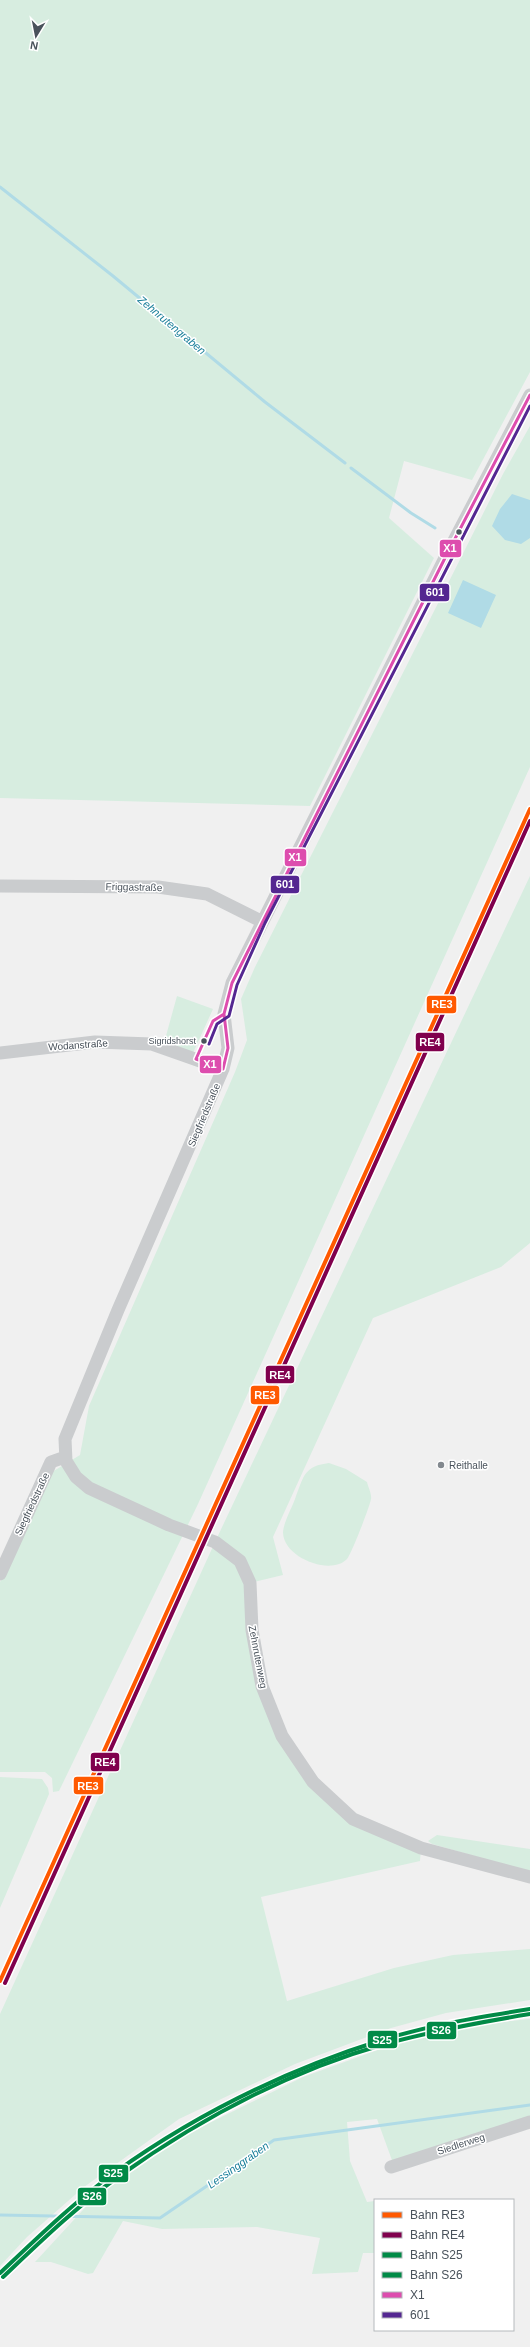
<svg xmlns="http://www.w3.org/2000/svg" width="530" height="2347" font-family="Helvetica,sans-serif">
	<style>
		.green { fill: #d7ede0 }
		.water { fill: #b0dbe6 }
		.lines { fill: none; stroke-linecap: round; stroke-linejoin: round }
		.stream { stroke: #b0dbe6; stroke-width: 3 }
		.street { stroke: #caccce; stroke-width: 13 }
		.bus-1-casing { stroke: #fff; stroke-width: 6 }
		.bus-2-casing { stroke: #fff; stroke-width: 6 }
		.bus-1 { stroke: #dd4dae; stroke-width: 3 }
		.bus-2 { stroke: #542791; stroke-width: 3 }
		.rail-1-casing { stroke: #fff; stroke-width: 7 }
		.rail-2-casing { stroke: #fff; stroke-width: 7 }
		.rail-3-casing { stroke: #fff; stroke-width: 7 }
		.rail-4-casing { stroke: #fff; stroke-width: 7 }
		.rail-1 { stroke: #ff5900; stroke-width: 4 }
		.rail-2 { stroke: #80004d; stroke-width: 4 }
		.rail-3 { stroke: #018a47; stroke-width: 4 }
		.rail-4 { stroke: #018a47; stroke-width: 4 }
		.bus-dot { fill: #49525b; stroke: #fff; stroke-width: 1.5 }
		.poi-dot { fill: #83898f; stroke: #fff; stroke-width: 1.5 }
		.labels { text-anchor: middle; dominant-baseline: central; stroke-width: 3; stroke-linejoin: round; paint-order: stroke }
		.bus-label { font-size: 9px; fill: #49525b; stroke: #fff; text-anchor: end }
		.street-label { font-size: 10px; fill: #49525b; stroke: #fff }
		.poi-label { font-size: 10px; fill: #49525b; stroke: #fff; text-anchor: start }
		.water-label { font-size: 11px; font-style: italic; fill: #1c809b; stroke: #fff }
		.line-badge { stroke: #fff; stroke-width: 1.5 }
		.badge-label { font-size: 11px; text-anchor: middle; font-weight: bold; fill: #fff }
	</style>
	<rect width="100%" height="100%" fill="#f0f0f0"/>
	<!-- green -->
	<path class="green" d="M 0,0 L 530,0 L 530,372 L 472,480 L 404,461 L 389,518 L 434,558 L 310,806 L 0,798 Z
		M 530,426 L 530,767 L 198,1504 L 59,1791 L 53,1792 L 52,1778 L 45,1772 L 0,1772 L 0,1582 L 52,1472 L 80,1455 L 89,1406 L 235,1072 L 247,1040 L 241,999 L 255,967 L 503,474 Z
		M 530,876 L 530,1243 L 501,1267 L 373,1318 L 273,1537 L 283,1575 L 250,1583 L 252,1630 L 282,1736 L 353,1819 L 421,1848 L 420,1861 L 261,1897 L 287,2001 L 394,1968 L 453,1955 L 530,1949 L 530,2000 L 446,2013 L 391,2028 L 295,2064 L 179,2119 L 84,2187 L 27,2237 L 0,2266 L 0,2014 L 215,1542 Z
		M 177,996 L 213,1009 L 193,1053 L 164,1043 Z
		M 329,1463 L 346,1469 L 367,1482 C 368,1487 372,1494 371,1499 C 370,1506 351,1555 347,1559 C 331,1576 284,1558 283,1533 C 283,1523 293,1506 296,1496 C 304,1475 305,1466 329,1463 Z
		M 0,1777 L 42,1779 L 48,1788 L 49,1794 L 0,1908 Z
		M 437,1835 L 530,1849 L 530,1872 L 432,1844 L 428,1841 Z
		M 530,2019 L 530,2118 L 393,2163 L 377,2119 L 347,2122 L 350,2161 L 367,2202 L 375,2201 L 375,2253 L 363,2253 L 358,2272 L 312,2274 L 320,2238 L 257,2227 L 162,2229 L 123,2221 L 93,2273 L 88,2274 L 51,2262 L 35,2262 L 94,2198 L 187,2134 L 303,2077 L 397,2043 L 492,2023 Z"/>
	<!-- water -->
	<path class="water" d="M 512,494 L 530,500 L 530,538 L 521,544 L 505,540 L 492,526 L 500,509 Z
		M 463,580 L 496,595 L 481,628 L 448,613 Z"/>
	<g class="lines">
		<!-- stream -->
		<path class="stream" d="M 0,187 L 113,276 L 265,402 L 345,463
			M 351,468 L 411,513 L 435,528
			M 0,2215 L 160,2218 L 274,2140 L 530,2105"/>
		<!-- street -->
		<path class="street" d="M 530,395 L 446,556 L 232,983 L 224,1014 L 228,1048 L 223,1069 L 118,1310 L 65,1439 L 66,1461 L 76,1477 L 89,1488 L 169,1525 L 215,1542 L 240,1561 L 250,1583 L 252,1630 L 262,1686 L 282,1736 L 313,1782 L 353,1819 L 421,1848 L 530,1877
			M 0,886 L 158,887 L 207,894 L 261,921
			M 0,1053 L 95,1042 L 152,1044 L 223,1069
			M 0,1574 L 51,1462 L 65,1457
			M 391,2167 L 530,2122"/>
		<!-- bus-1 casing -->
		<g class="bus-1-casing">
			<path id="bus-1" d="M 224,1014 L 228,1048 L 223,1069 L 196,1059 L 213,1021 Z
				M 224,1014 L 232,983 L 446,556 L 530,395"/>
		</g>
		<!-- bus-2 casing -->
		<g class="bus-2-casing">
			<path id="bus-2" d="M 209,1044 L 217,1024 L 229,1016 L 237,985 L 265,923 L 530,406"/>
		</g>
		<!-- bus-1 -->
		<use href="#bus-1" class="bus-1"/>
		<!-- bus-2 -->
		<use href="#bus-2" class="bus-2"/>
		<!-- rail-1 casing -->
		<g class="rail-1-casing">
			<path id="rail-1" d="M 0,1981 L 530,809"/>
		</g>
		<!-- rail-2 casing -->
		<g class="rail-2-casing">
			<path id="rail-2" d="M 5,1983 L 530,821"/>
		</g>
		<!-- rail-3 casing -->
		<g class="rail-3-casing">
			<path id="rail-3" d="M 0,2273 C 37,2238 73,2203 114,2173 C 195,2115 286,2070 382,2040 C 430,2025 480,2017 530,2009"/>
		</g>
		<!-- rail-4 casing -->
		<g class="rail-4-casing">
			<path id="rail-4" d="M 3,2277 C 40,2242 76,2207 118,2177 C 198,2120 289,2071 385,2044 C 433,2031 481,2022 530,2014"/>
		</g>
		<!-- rail-1 -->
		<use href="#rail-1" class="rail-1"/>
		<!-- rail-2 -->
		<use href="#rail-2" class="rail-2"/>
		<!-- rail-3 -->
		<use href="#rail-3" class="rail-3"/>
		<!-- rail-4 -->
		<use href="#rail-4" class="rail-4"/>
	</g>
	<!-- markers -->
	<g class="bus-dot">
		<circle cx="459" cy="532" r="3.5"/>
		<circle cx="204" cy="1041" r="3.5"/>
	</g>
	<circle class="poi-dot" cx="441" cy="1465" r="4"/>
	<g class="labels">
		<!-- bus labels -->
		<g class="bus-label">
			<text x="196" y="1041">Sigridshorst</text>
		</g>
		<!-- street labels -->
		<g class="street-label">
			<text transform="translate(134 887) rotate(1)">Friggastraße</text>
			<text transform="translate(78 1045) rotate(-4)">Wodanstraße</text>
			<text transform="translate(204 1115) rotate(-67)">Siegfriedstraße</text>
			<text transform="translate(32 1504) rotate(-65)">Siegfriedstraße</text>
			<text transform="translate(258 1657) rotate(79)">Zehnrutenweg</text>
			<text transform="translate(461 2144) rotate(-18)">Siedlerweg</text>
		</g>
		<!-- poi labels -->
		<g class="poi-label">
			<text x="449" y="1465">Reithalle</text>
		</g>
		<!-- water labels -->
		<g class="water-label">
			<text transform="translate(172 325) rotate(40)">Zehnrutengraben</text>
			<text transform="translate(238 2165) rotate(-35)">Lessinggraben</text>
		</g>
	</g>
	<g class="line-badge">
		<rect x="439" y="539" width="23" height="19" rx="4" fill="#dd4dae"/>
		<rect x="419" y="583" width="31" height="19" rx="4" fill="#542791"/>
		<rect x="284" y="848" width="23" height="19" rx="4" fill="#dd4dae"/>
		<rect x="270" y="875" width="30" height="19" rx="4" fill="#542791"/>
		<rect x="426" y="995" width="31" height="19" rx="4" fill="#ff5900"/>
		<rect x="415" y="1032" width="30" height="20" rx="4" fill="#80004d"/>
		<rect x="199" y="1055" width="23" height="19" rx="4" fill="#dd4dae"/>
		<rect x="265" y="1365" width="30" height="19" rx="4" fill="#80004d"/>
		<rect x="250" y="1385" width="30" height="20" rx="4" fill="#ff5900"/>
		<rect x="90" y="1752" width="30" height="20" rx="4" fill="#80004d"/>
		<rect x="73" y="1776" width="31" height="19" rx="4" fill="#ff5900"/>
		<rect x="426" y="2021" width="31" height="19" rx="4" fill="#018a47"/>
		<rect x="367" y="2030" width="31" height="19" rx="4" fill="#018a47"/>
		<rect x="98" y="2164" width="31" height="19" rx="4" fill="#018a47"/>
		<rect x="77" y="2187" width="30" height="19" rx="4" fill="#018a47"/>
	</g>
	<g class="badge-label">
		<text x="450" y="552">X1</text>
		<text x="435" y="596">601</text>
		<text x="295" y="861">X1</text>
		<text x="285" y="888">601</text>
		<text x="442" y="1008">RE3</text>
		<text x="430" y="1046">RE4</text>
		<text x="210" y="1068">X1</text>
		<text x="280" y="1379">RE4</text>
		<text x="265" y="1399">RE3</text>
		<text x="105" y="1766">RE4</text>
		<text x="88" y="1790">RE3</text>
		<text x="441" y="2034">S26</text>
		<text x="382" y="2044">S25</text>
		<text x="113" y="2177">S25</text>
		<text x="92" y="2200">S26</text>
	</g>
	<!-- legend -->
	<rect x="374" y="2199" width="140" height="132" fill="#ffffff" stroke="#b6babd"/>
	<rect x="382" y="2212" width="20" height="6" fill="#ff5900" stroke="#b6babd"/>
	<text x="410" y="2219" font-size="12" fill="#49525b">Bahn RE3</text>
	<rect x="382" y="2232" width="20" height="6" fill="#80004d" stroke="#b6babd"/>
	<text x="410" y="2239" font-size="12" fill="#49525b">Bahn RE4</text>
	<rect x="382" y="2252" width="20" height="6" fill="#018a47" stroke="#b6babd"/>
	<text x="410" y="2259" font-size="12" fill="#49525b">Bahn S25</text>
	<rect x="382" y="2272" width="20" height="6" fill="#018a47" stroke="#b6babd"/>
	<text x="410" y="2279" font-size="12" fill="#49525b">Bahn S26</text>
	<rect x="382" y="2292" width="20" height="6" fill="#dd4dae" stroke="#b6babd"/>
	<text x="410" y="2299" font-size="12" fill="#49525b">X1</text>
	<rect x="382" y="2312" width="20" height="6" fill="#542791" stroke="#b6babd"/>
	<text x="410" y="2319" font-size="12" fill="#49525b">601</text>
	<!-- north arrow -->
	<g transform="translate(36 36) rotate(190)" stroke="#ffffff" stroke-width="3" paint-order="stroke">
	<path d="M0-3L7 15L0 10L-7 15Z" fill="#49525b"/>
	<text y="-6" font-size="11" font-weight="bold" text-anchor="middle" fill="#49525b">N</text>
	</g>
</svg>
